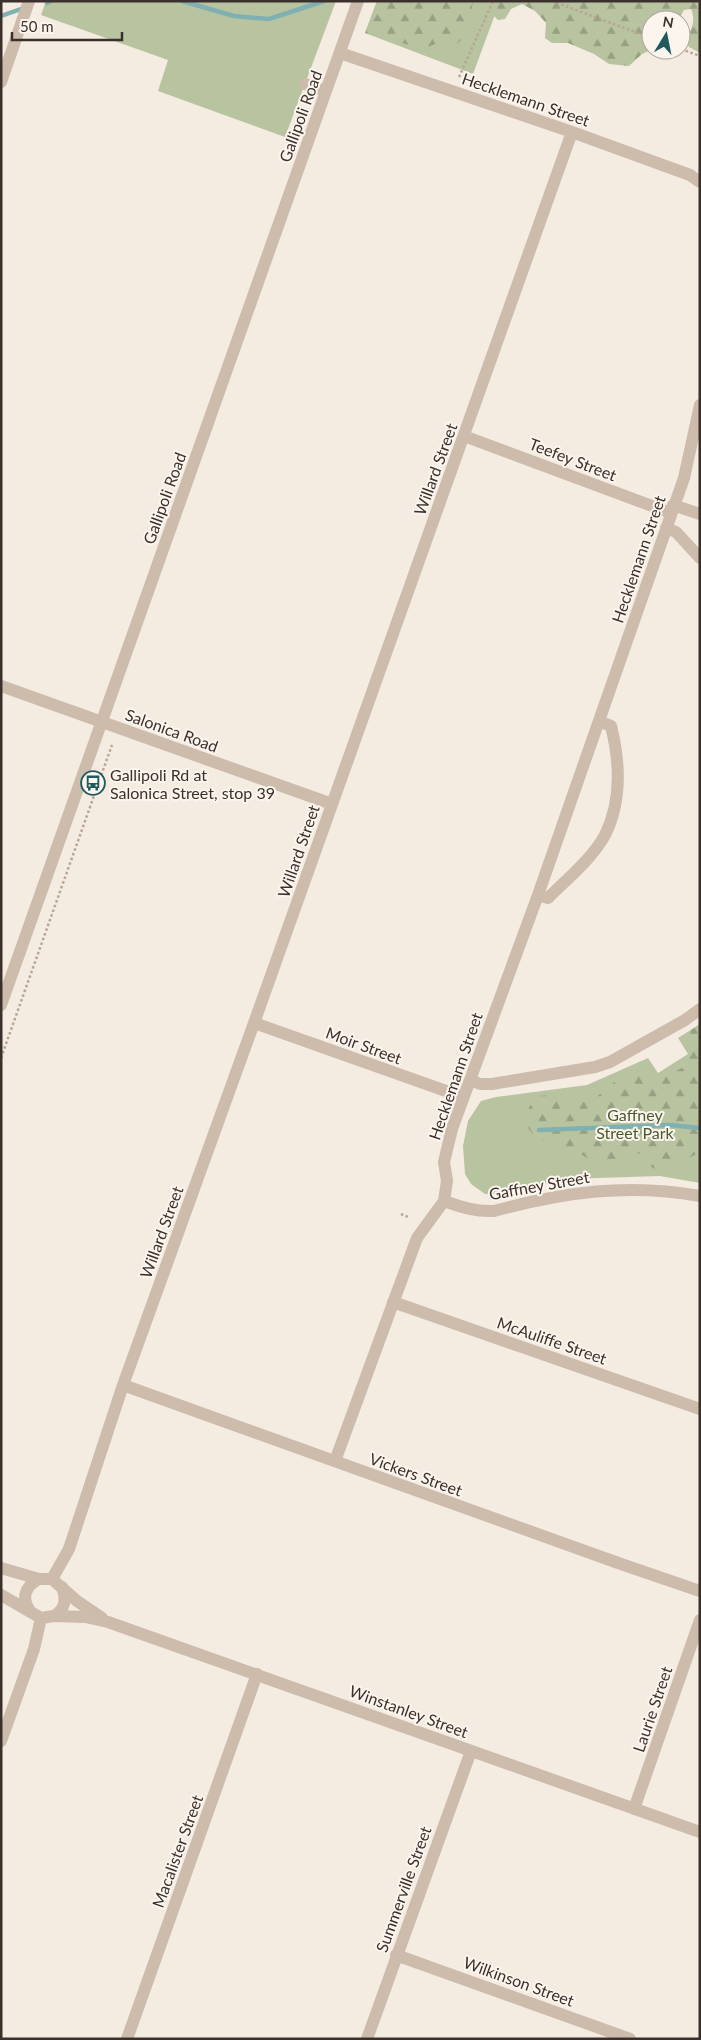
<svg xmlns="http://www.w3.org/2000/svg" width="701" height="2040" font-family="Lato,sans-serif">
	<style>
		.green { fill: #b8c4a0 }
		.forest { fill: url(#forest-firs) }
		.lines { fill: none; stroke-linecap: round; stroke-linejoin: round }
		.stream { stroke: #7fb0b2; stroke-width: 4.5 }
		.path { stroke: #b9a596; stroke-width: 2.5; stroke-dasharray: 2.5 2.5; stroke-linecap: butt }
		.minor { stroke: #cdbbac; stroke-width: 12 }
		.labels { text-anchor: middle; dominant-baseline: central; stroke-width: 4; stroke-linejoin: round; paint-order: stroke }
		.street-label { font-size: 16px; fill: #3b302b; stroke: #fbf5ee }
		.poi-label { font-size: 16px; fill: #3b302b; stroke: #fbf5ee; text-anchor: start }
		.park-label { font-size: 16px; fill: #4a5a2e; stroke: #fbf5ee }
	</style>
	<defs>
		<pattern id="forest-firs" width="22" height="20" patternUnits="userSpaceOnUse" patternTransform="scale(1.25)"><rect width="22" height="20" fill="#b8c4a0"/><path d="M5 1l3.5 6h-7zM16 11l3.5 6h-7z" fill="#97a083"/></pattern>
	</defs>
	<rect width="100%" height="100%" fill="#f4ebe1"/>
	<!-- green -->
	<path class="green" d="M 46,1 L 336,1 L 285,137 L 158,91 L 168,60 L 41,15 Z
		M 377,1 L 500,1 L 473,74 L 365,33 Z
		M 700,1024 L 700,1183 L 660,1176 L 566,1179 L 499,1194 L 485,1194 L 471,1184 L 465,1174 L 463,1146 L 468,1121 L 481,1101 L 496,1097 L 587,1085 L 648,1058 L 658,1073 L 688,1054 L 678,1038 Z"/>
	<!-- forest -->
	<path class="forest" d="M 377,1 L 473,1 L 468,33 L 456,45 L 437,43 L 424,49 L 365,33 Z
		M 488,1 L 700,1 L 700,53 L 689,47 L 685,39 C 692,30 696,20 691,9 L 684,10 L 678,20 L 651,20 L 651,50 L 642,54 L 629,66 L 609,64 L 594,54 L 568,43 L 552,43 L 545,38 L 546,23 L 535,11 L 522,4 L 511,9 L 505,19 L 498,20 L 490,12 Z
		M 700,1024 L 700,1152 L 675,1166 L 660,1171 L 647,1165 L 646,1154 C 634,1152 629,1156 622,1165 L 604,1167 L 569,1148 L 555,1145 L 535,1137 L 525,1124 L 529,1107 L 539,1096 L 552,1095 L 563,1102 L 574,1104 L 593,1100 L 618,1079 L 639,1072 L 660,1079 L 682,1068 L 691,1053 L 688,1042 L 691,1030 Z"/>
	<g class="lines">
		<!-- stream -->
		<path class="stream" d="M 182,1 L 234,16 L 269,19 L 324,1
			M 47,3 L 51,1
			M 1,16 L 21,9
			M 539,1130 L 670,1125 L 700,1128"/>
		<!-- path -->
		<path class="path" d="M 552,1 L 651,38
			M 681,49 L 700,56
			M 459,77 L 493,1
			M 1,1058 L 112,745
			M 401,1214 L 408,1217"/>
		<!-- minor -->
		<path class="minor" d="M 340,53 L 572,132 L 690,175 L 700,182
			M 1,82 L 29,1
			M 305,84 L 326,91
			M 464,436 L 671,513
			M 673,505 L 700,514
			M 666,528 L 676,532 L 700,558
			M 1,686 L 332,804
			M 538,895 L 548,898 C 567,879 592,859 605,835 C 622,801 620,762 611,726 L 599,721
			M 1,1005 L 358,1
			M 254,1023 L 463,1097
			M 470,1080 L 480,1084 L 492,1084 L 595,1067 L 610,1062 L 685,1020 L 700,1009
			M 444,1201 C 461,1207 476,1212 494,1211 C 564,1192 628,1183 700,1196
			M 393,1302 L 700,1409
			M 123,1385 L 621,1564 L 700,1591
			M 335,1461 L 417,1238 L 444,1201 L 447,1181 L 444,1162 L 452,1129 L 538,895 L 684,478 L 700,405
			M 1,1568 L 39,1579 L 52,1579 L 77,1601 L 102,1618
			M 52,1579 L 69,1549 L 123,1385 L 254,1023 L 572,132
			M 1,1595 L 41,1618 L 54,1616 L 85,1617 L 108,1622 L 700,1832
			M 30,1611 C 21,1598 25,1586 39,1579
			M 54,1616 C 65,1609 67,1600 62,1587
			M 1,1741 L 34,1649 L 41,1618
			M 634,1809 L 700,1620
			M 396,1955 L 630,2039
			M 127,2039 L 257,1674
			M 367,2039 L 471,1751"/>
	</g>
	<!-- icons -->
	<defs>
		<g id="bus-ring" transform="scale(1.25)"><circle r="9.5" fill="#fbf5ee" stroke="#1f5a5e" stroke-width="1.5"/><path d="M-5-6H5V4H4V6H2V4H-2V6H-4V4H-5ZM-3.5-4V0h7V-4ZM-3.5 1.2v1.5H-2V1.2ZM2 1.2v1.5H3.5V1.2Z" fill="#1f5a5e"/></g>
	</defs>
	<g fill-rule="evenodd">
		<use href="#bus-ring" x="93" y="783"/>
	</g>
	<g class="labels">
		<!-- street labels -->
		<g class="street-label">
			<text transform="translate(526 99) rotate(19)">Hecklemann Street</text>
			<text transform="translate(300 116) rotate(-70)">Gallipoli Road</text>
			<text transform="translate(573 459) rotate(21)">Teefey Street</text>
			<text transform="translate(435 469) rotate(-70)">Willard Street</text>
			<text transform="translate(164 498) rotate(-70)">Gallipoli Road</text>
			<text transform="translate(638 559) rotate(-71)">Hecklemann Street</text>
			<text transform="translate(172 730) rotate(20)">Salonica Road</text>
			<text transform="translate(298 851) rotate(-71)">Willard Street</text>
			<text transform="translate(364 1045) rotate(20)">Moir Street</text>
			<text transform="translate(455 1076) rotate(-71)">Hecklemann Street</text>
			<text transform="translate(539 1185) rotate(-10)">Gaffney Street</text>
			<text transform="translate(161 1232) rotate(-70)">Willard Street</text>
			<text transform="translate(552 1340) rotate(19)">McAuliffe Street</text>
			<text transform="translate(416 1474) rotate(20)">Vickers Street</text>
			<text transform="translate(652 1709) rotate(-71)">Laurie Street</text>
			<text transform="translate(409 1711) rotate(20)">Winstanley Street</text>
			<text transform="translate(177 1851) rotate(-70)">Macalister Street</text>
			<text transform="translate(403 1889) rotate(-70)">Summerville Street</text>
			<text transform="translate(519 1981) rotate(20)">Wilkinson Street</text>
		</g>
		<!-- poi labels -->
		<g class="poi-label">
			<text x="110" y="774">Gallipoli Rd at<tspan x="110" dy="18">Salonica Street, stop 39</tspan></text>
		</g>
		<!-- park labels -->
		<g class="park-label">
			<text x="635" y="1114">Gaffney<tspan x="635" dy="18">Street Park</tspan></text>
		</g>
	</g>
	<!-- border -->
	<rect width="701" height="2040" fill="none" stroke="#3b302b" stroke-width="5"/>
	<!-- north arrow -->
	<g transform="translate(666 35) rotate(10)"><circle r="24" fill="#fbf5ee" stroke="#aea6a0"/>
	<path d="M0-4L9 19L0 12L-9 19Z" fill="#1f5a5e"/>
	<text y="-8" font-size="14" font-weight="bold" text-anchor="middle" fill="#3b302b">N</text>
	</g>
	<!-- scale -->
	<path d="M12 32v8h110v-8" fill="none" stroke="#3b302b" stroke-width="2.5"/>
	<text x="20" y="32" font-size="15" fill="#3b302b" stroke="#fbf5ee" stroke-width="4" paint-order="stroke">50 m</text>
</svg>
